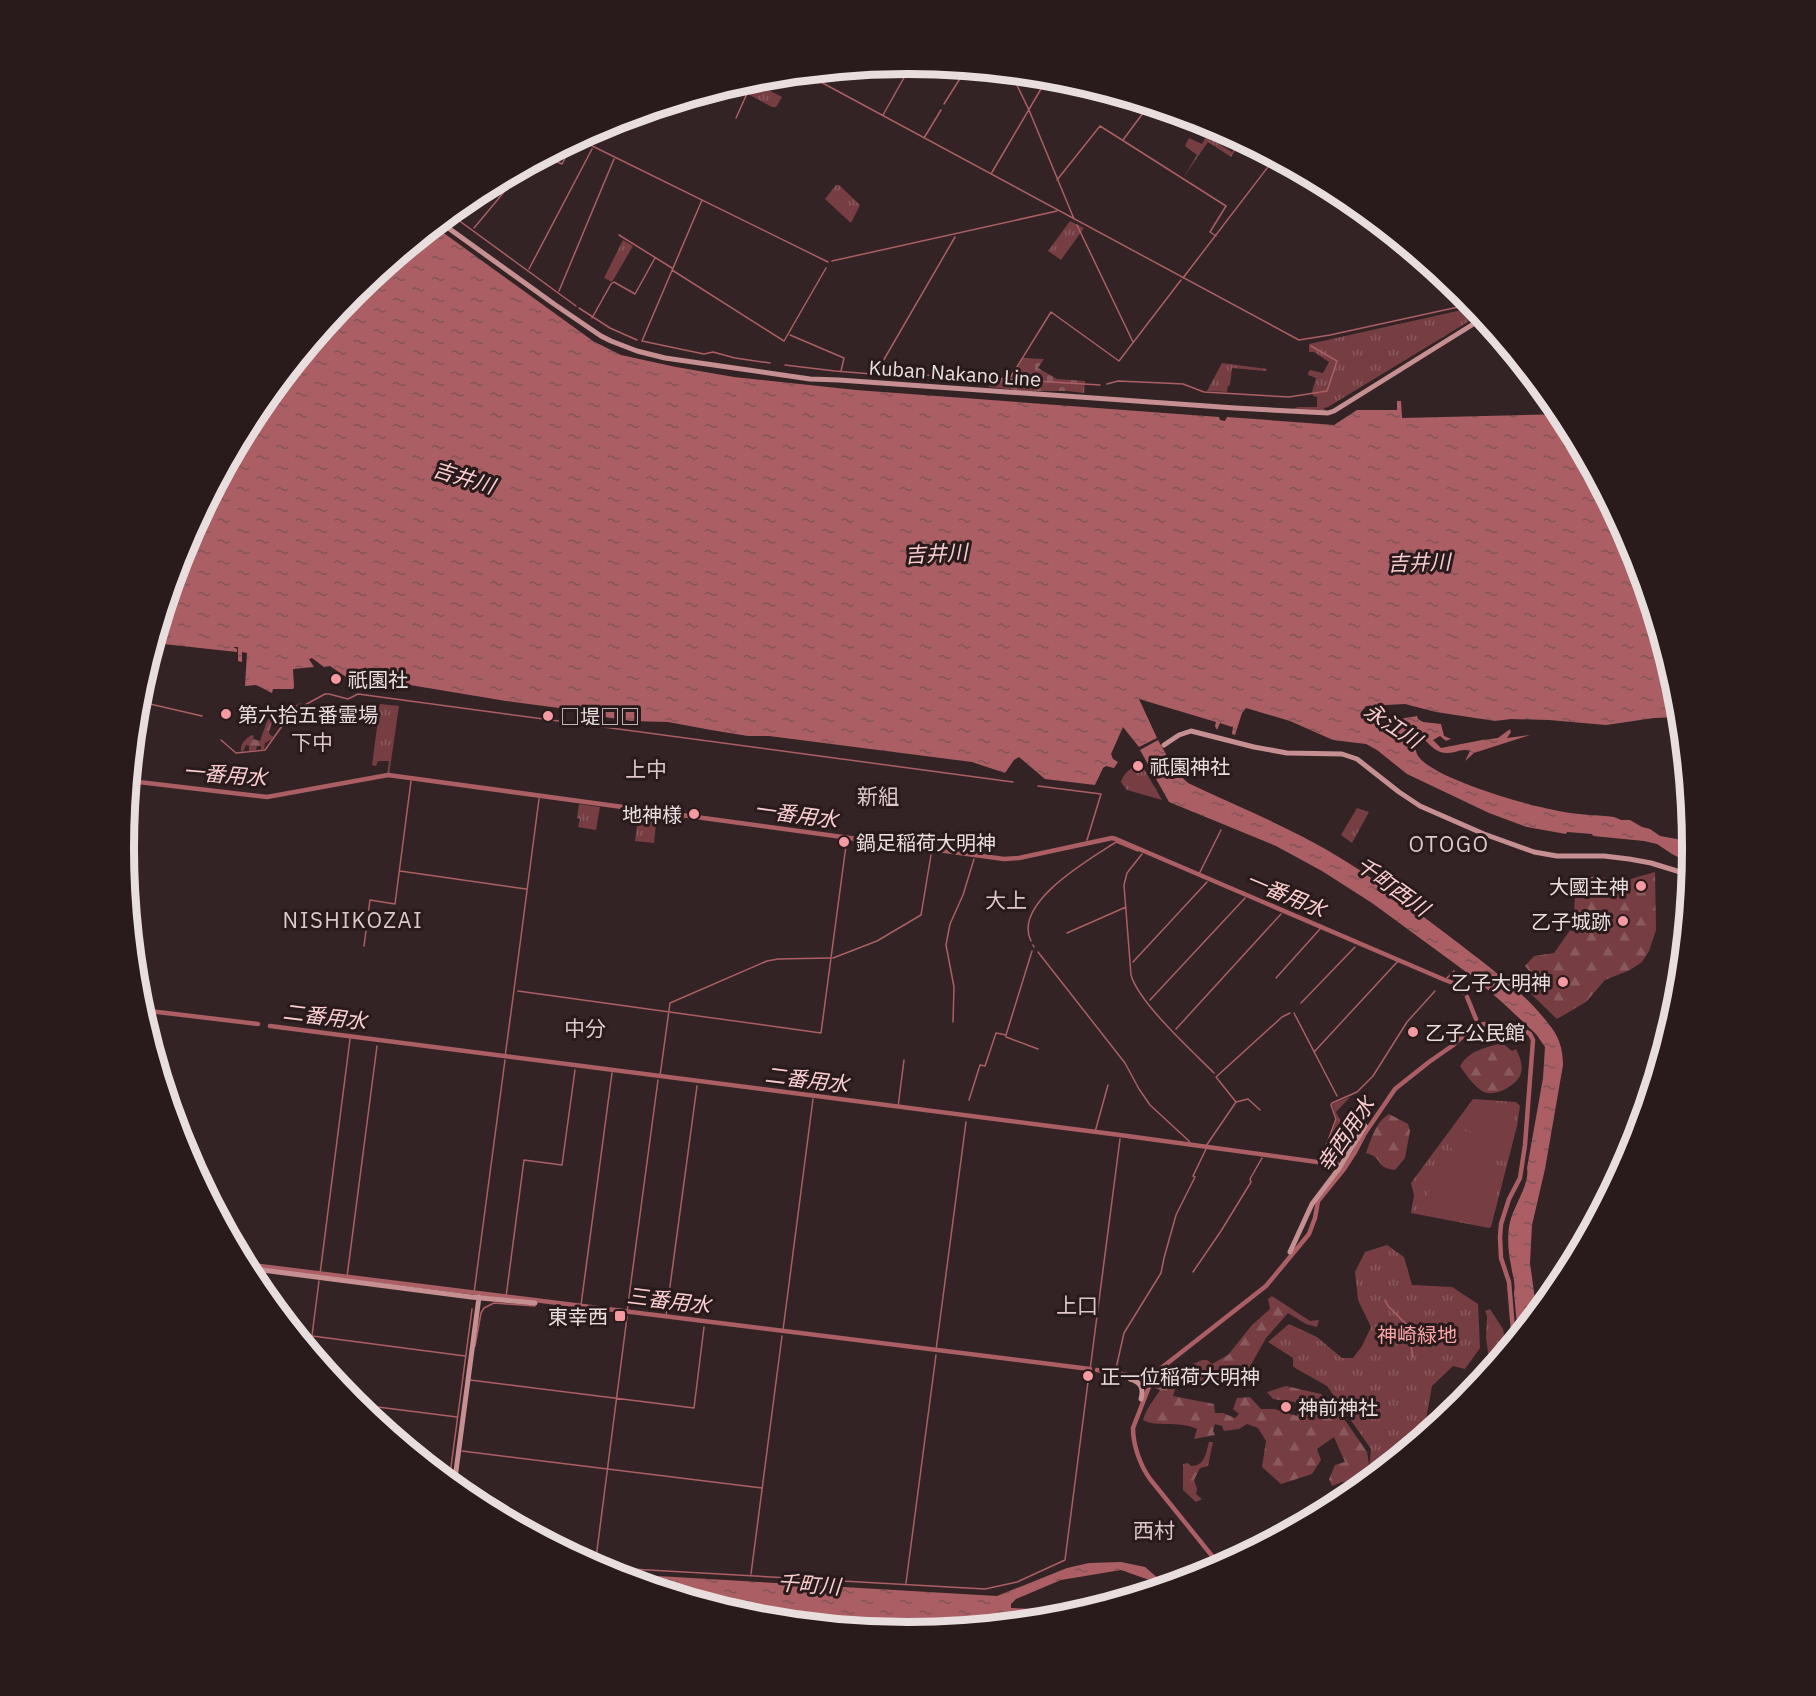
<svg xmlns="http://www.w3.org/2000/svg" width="1816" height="1696" font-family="'IBM Plex Sans','Noto Sans JP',sans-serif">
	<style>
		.grass { fill: url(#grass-tufts) }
		.forest { fill: url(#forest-firs) }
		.cemetery { fill: url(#cemetery-stones) }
		.pitch { fill: #763e43 }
		.water { fill: url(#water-ripples) }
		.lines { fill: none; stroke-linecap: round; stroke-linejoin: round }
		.stream { stroke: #ab5f65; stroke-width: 1.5 }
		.canal { stroke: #ab5f65; stroke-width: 4.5 }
		.secondary { stroke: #c68f91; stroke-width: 5 }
		.poi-dot { fill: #f49aa0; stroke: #291a1b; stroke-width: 2 }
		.labels { text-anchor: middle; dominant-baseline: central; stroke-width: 6; stroke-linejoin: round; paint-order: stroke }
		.street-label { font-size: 20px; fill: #e9dede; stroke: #291a1b }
		.poi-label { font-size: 20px; fill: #e9dede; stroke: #291a1b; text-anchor: start }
		.park-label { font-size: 20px; fill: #fba4a9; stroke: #291a1b }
		.water-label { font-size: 21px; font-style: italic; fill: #facdce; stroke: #291a1b }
		.neighbourhood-label { font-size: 21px; fill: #ddc7c8; stroke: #291a1b }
		.quarter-label { font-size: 22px; letter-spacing: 1.5px; fill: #ddc7c8; stroke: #291a1b }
		.rim { fill: none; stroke: #e9dede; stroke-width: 8 }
	</style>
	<defs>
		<pattern id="grass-tufts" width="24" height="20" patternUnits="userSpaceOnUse" patternTransform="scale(1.5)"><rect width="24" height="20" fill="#763e43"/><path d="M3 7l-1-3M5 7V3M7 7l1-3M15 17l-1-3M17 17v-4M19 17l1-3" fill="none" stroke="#8a595e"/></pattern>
		<pattern id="forest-firs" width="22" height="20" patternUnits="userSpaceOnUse" patternTransform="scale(1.5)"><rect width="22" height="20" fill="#763e43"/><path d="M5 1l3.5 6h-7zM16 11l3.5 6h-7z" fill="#8a595e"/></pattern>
		<pattern id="cemetery-stones" width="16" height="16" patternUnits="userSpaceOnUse" patternTransform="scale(1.5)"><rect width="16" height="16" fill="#763e43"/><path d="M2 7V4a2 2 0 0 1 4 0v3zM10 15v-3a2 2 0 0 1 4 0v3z" fill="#8a595e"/></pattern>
		<pattern id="water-ripples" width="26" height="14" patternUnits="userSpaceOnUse" patternTransform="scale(1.5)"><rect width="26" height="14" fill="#ab5f65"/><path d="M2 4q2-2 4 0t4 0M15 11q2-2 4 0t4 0" fill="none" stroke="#835457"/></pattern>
	</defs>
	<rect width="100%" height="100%" fill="#332324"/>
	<!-- grass -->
	<path class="grass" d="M 753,82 L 782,97 L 776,107 L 772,107 L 748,94 Z
		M 1213,125 L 1217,127 L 1211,139 L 1232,152 L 1240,140 L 1242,141 L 1231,157 L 1208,142 L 1183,178 L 1197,155 L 1185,146 L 1189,138 L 1202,144 Z
		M 836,185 L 839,185 L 860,205 L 851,223 L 825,199 Z
		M 1070,221 L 1084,228 L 1061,260 L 1048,251 Z
		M 623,240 L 633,246 L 612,282 L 604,278 Z
		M 1462,310 L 1478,311 L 1481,314 L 1328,407 L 1324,408 L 1325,411 L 1291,410 L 1298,407 L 1317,407 L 1317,397 L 1313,396 L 1312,392 L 1316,378 L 1308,375 L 1308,373 L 1310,370 L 1323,373 L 1329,362 L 1314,352 L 1309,352 L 1309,344 Z
		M 1222,363 L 1267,369 L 1266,371 L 1232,368 L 1230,385 L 1228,386 L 1227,392 L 1207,391 Z
		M 380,704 L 399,706 L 389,775 L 387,775 L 389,761 L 378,761 L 376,766 L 372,765 L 378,720 L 369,718 L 370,712 L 378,713 Z
		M 1132,768 L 1136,773 L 1144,769 L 1162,800 L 1127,790 L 1121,782 C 1123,776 1126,772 1132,768 Z
		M 579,804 L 600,807 L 596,830 L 578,827 L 580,819 L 577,818 Z
		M 1357,808 L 1369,812 L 1352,843 L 1341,835 Z
		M 639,812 L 657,814 L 654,843 L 635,841 Z
		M 1350,1097 L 1336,1112 L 1341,1122 L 1345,1125 L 1335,1158 L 1338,1160 L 1338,1163 L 1321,1160 L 1337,1119 L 1332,1104 Z
		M 1473,1099 L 1516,1102 L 1520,1106 L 1517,1126 L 1491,1227 L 1489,1228 L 1411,1213 L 1414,1195 L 1411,1183 Z
		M 1387,1245 L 1404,1257 L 1412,1285 L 1452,1287 L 1478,1304 L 1480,1348 L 1465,1369 L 1453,1366 L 1432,1386 L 1423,1436 L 1406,1450 L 1401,1446 L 1391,1454 L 1394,1460 L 1368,1481 L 1371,1449 L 1327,1386 L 1295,1368 L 1293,1366 L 1293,1358 L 1268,1342 L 1289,1324 L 1317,1337 L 1342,1358 L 1353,1358 L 1362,1346 L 1371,1327 L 1358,1300 L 1355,1272 L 1365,1252 Z
		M 1490,1309 L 1503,1329 L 1505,1341 L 1504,1353 L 1463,1403 C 1465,1378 1463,1375 1487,1365 L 1489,1360 L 1486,1337 L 1487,1316 L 1485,1311 Z"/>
	<!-- forest -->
	<path class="forest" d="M 301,703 L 302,705 L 287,715 L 273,719 L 269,732 L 270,735 L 273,736 L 272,739 L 265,743 L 264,749 L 261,749 L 261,746 L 257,746 L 256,750 L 249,751 L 249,746 L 246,745 L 243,752 L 241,751 C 240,744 246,738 252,735 L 254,736 L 253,739 L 260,741 L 267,721 L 272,715 Z
		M 1655,872 L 1656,930 L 1649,951 L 1642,962 L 1630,970 L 1605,980 L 1586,1002 L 1557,1019 L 1528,991 L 1536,979 L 1525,966 L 1534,956 L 1554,953 L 1573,926 L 1576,882 L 1595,876 L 1624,881 Z
		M 1502,1043 L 1512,1051 L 1516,1049 C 1520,1057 1524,1067 1520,1076 C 1514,1087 1493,1098 1482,1091 C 1473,1085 1466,1075 1460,1066 C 1470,1050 1485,1048 1502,1043 Z
		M 1389,1114 L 1408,1124 L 1410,1131 L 1405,1158 L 1395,1170 C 1379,1167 1384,1166 1375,1157 C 1373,1155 1369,1154 1366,1153 C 1371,1140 1376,1121 1389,1114 Z
		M 1272,1296 L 1310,1321 L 1319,1320 L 1317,1327 L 1306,1324 L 1288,1313 L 1266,1338 L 1244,1377 L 1234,1382 L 1225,1380 L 1177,1383 L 1173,1396 L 1214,1404 L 1215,1413 L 1223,1413 L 1235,1418 L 1239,1414 L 1233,1409 L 1237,1398 L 1250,1397 L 1261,1409 L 1274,1409 L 1297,1416 L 1301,1403 L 1273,1399 L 1267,1392 L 1286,1386 L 1321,1394 L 1330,1402 L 1347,1423 L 1367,1452 L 1370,1470 L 1370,1480 L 1352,1494 L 1348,1490 L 1347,1482 L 1342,1482 L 1332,1486 L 1329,1479 L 1335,1465 L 1345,1462 L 1334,1437 L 1317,1449 L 1321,1460 L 1312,1474 L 1281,1484 L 1262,1467 L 1266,1441 L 1258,1428 L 1247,1424 L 1239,1429 L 1224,1431 L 1222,1426 L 1215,1424 L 1213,1431 L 1215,1435 L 1194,1439 L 1197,1429 C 1178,1420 1157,1428 1143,1420 C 1146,1409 1154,1400 1160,1390 L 1155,1388 L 1155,1386 L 1164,1387 L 1166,1383 L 1164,1376 C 1177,1369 1190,1366 1202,1360 L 1207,1360 L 1212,1364 L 1228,1355 L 1252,1325 L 1270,1309 L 1268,1299 Z
		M 1209,1442 L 1213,1442 L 1208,1466 L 1200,1468 L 1194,1480 L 1197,1489 L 1196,1494 L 1202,1499 L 1196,1502 L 1183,1490 L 1183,1464 L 1188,1463 L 1191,1466 C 1205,1466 1206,1453 1209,1442 Z"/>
	<!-- cemetery -->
	<path class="cemetery" d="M 1023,358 L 1044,359 L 1038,368 L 1057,379 L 1085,381 L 1084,393 L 1067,391 L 1026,391 L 989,387 L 989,378 L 1010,380 Z"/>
	<!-- pitch -->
	<path class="pitch" d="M 1472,1101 L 1514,1104 C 1517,1115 1512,1128 1510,1140 L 1457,1126 Z
		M 1453,1128 L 1511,1142 L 1506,1162 L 1448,1147 Z
		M 1441,1150 L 1504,1167 L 1489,1222 L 1481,1226 L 1424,1212 L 1437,1160 Z"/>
	<!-- water -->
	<path class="water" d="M 434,226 L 593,341 L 621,355 L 676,367 L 734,377 L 856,390 L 1219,417 L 1220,420 L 1225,421 L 1227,417 L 1334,425 L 1357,410 L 1397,410 L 1397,401 L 1401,401 L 1402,418 L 1562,414 L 1633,548 L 1678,695 L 1680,717 L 1654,718 L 1606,725 L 1549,720 L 1511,719 L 1495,721 L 1436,712 L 1405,704 L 1366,706 L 1361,712 C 1373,720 1386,729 1400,728 L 1403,725 L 1400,719 L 1417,716 L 1418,719 L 1423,722 L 1441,724 L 1444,736 L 1451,739 L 1446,741 L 1440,736 L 1433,740 L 1441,748 L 1482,740 L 1498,738 L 1510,729 L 1511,732 L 1507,738 L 1530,735 L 1474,753 L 1465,761 L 1470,751 C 1464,749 1461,750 1455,752 C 1438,756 1433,748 1421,736 L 1415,738 C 1415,743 1415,751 1418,756 C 1435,780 1533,807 1564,812 C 1580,815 1598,815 1614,817 L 1621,820 L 1630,820 L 1642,827 L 1650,829 L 1660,836 L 1677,839 L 1688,844 L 1692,840 L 1691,864 L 1672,854 L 1657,844 L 1644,841 L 1593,836 L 1592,834 L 1567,832 L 1566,834 L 1527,827 L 1489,813 L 1407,774 L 1377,750 L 1366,744 L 1333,740 L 1290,721 L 1246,708 L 1242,713 L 1235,735 L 1232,734 L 1233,726 L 1232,727 L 1220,723 L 1217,730 L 1215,726 L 1216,722 L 1139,699 L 1157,738 L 1139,747 L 1123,727 L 1111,754 L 1113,759 L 1118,762 L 1114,768 L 1106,766 L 1103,768 L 1095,785 L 1045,779 L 1019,757 L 1014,760 L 1005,773 L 972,762 L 769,736 L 748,736 L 711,730 L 668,722 L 632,721 L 591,715 L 574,710 L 506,701 L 410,685 C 406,682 400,681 396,683 L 346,677 L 330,666 L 324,667 L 312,658 L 309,659 L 314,667 L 293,669 L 294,687 L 293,689 L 273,689 L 272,693 L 256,685 L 245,686 L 247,653 L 242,652 L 242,662 L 238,661 L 238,647 L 233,647 L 237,649 L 237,652 L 154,643 L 183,547 L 255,412 L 353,293 Z
		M 1158,740 L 1176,772 L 1188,783 C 1234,805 1282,824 1327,850 C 1371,875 1409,906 1449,936 C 1484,963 1521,989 1548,1023 C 1559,1036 1563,1049 1563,1065 L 1545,1169 L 1532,1225 L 1530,1263 L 1537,1314 L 1518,1336 L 1514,1293 C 1516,1283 1512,1274 1511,1265 C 1508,1252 1507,1235 1510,1222 C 1514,1205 1530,1184 1527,1168 L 1543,1078 L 1545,1047 L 1536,1034 L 1503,1003 L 1473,977 L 1372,903 L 1322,871 L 1276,846 L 1169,802 L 1140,750 Z
		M 1121,1562 L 1145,1567 L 1167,1586 L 1161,1588 L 1155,1582 L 1121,1570 L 1061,1580 L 1016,1599 L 1011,1604 L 1011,1608 L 1085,1611 L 1061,1618 L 982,1626 L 735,1612 L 607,1573 L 997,1596 L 1067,1568 L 1089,1563 Z"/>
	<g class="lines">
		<!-- stream -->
		<path class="stream" d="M 804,73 L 1299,340 L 1330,335 L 1472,304
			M 1011,73 L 1029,110 L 1074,219
			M 944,104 L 966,69
			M 883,115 L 910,67 L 906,63
			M 736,118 L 754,78
			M 924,138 L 941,110
			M 578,139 L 828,262
			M 1123,140 L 1149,105
			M 545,156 L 562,164 L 574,141
			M 991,174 L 1048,77
			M 1057,180 L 1100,126 L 1226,206 L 1210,232 L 1216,236
			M 702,200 L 642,341 L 704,354 L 713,352 L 735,358 L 770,363
			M 450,214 L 576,306
			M 1077,225 L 1133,342
			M 474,228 L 525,167
			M 619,235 L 672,268
			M 955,237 L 879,368 L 877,374 L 911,376 L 957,374 L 1006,379 L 1100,385
			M 832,261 L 1057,211
			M 529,269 L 592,149
			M 672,270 L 784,341 L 826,268
			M 1183,278 L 1274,159
			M 559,291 L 614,159
			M 579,308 L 610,328 L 637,340
			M 592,318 L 611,284 L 614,282 L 635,294 L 655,258
			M 790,335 L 844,358 L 841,371
			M 785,365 L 835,371 L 872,374
			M 1010,378 L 1051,312 L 1119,361 L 1181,280
			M 1107,384 L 1118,381 L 1163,383 L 1183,384 L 1204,392 L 1289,397 L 1327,391 L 1337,361 L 1311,346
			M 137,701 L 202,716
			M 221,740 L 236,753 L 265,750 L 292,712 L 325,694 L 329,694 L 348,699 L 358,694 L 1013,782
			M 1038,786 L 1101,794 L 1087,840
			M 1142,854 L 1127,873 L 1124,885 L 1131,975 C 1139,1003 1192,1051 1214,1073
			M 400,871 L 526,889
			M 1199,874 L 1221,830
			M 1067,933 L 1126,907
			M 1031,941 C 1012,903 1090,859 1116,842 L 1138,851 L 1139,849
			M 1033,945 L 1034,947
			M 364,946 L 370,900 L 395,904 L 411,781
			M 1038,952 L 1125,1063 L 1139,1089 L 1150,1105 L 1189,1141 L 1190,1144
			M 833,958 L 877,941 L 921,915 L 931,855
			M 1133,962 L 1207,882
			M 1276,978 L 1320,929
			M 1445,980 L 1454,971
			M 514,990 L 539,799
			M 518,991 L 821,1033 L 847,838
			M 1150,1000 L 1245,898
			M 1301,1003 L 1355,947
			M 1294,1013 L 1337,1096
			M 953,1022 L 954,987 L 946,945 L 950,924 L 963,895 L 974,859
			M 1176,1029 L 1281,914
			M 1006,1035 L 1032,951
			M 351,1037 L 351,1036
			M 378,1041 L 378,1040
			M 1314,1052 L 1399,960
			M 505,1057 L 514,990
			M 612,1071 L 612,1070
			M 660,1076 L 670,1003 L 767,961 L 778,959 L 830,958
			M 658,1077 L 659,1076
			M 813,1096 L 813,1095
			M 969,1100 L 980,1065 L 985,1066 L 996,1033 L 1006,1035 L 1006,1037 L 1038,1049
			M 1236,1102 L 1216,1077 L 1282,1017 L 1290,1013
			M 898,1107 L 904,1060
			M 1095,1132 L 1108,1085
			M 1120,1136 L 1120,1135
			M 1206,1146 L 1236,1102 L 1248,1099 L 1260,1110
			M 1320,1162 L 1336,1119 L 1331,1105 L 1332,1103 L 1357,1092 L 1373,1076 L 1407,1022 L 1435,991
			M 1193,1272 L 1221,1231 L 1251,1182 L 1250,1179 L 1262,1158
			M 320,1274 L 350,1039
			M 347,1277 L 377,1046
			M 474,1293 L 505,1060
			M 506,1297 L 524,1160 L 562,1165 L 575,1070
			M 1385,1300 L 1388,1306 L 1407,1325 L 1413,1357
			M 581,1305 L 612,1073
			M 627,1312 L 658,1080
			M 666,1316 L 697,1086
			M 783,1330 L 813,1099
			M 297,1334 L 465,1356
			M 475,1346 L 481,1313 L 484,1308 L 494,1303 L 535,1306
			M 936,1350 L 966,1122
			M 310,1351 L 319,1281
			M 1090,1370 L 1120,1139
			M 1115,1373 L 1124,1333 L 1161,1273 L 1164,1258 L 1176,1215 L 1195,1177 L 1193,1176 L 1206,1149
			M 470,1380 L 694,1408 L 704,1327
			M 354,1404 L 457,1417
			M 462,1451 L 762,1488
			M 449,1482 L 472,1309
			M 595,1566 L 627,1317
			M 595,1567 L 985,1589 L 1017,1582 L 1065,1560 L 1089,1374
			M 751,1574 L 782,1336
			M 906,1583 L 936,1355
			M 887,1631 L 913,1632"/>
		<!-- canal -->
		<path class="canal" d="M 130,781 L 267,797 L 388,775 L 1004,859 L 1019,858 L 1112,838 L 1116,839 L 1445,980 L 1456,984 L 1463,992
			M 1467,997 L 1476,1019
			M 141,1010 L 258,1024
			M 270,1026 L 1120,1135 L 1339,1165
			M 244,1264 L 1090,1369
			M 1097,1370 L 1147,1378
			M 1221,1567 L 1150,1479 C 1140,1465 1133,1445 1133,1428 L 1152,1379 L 1160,1369 L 1266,1286 L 1309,1234 L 1315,1218 L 1318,1201 L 1344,1169 L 1355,1152 L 1365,1133 L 1395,1089 L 1429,1062 L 1452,1046 L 1475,1025 L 1485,1024 L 1520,1028 L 1530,1034 L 1533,1040 L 1525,1145 L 1520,1178 L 1509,1199 L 1501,1224 L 1500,1237 L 1501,1258 L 1509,1282 L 1514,1342"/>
		<!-- secondary -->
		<path class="secondary" d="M 440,222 L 554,304 L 601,336 L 611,341 L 637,351 L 665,358 L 810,379 L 839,380 L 1235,408 L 1328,413 L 1334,411 L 1483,318
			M 1164,745 L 1179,735 L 1191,731 L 1254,747 L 1287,753 L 1342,754 L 1357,759 L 1399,792 L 1420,806 L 1484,834 L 1534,852 L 1557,856 L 1604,856 L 1629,859 L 1651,863 L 1690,875
			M 1290,1252 L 1312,1204 L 1340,1167 L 1365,1126
			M 247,1268 L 471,1297 L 535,1303
			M 1130,1379 C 1141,1382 1144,1388 1141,1399
			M 454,1486 L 479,1297
			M 752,1617 L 955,1628"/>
	</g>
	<!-- markers -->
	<g class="poi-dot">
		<circle cx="336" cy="679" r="6"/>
		<circle cx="226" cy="714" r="6"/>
		<circle cx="548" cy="716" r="6"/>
		<circle cx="1138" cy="766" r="6"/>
		<circle cx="694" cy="814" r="6"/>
		<circle cx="844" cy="842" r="6"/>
		<circle cx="1641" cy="886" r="6"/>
		<circle cx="1623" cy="921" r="6"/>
		<circle cx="1563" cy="982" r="6"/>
		<circle cx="1413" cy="1032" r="6"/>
		<rect x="614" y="1310" width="12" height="12" rx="3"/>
		<circle cx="1088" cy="1376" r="6"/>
		<circle cx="1286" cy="1407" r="6"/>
	</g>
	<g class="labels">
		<!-- street labels -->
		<g class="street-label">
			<text transform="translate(955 373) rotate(4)">Kuban Nakano Line</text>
		</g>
		<!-- poi labels -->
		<g class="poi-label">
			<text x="348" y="679">祇園社</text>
			<text x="238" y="714">第六拾五番霊場</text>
			<text x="560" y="716">□堤□□</text>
			<text x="1150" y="766">祇園神社</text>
			<text x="682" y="814" text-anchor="end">地神様</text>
			<text x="856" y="842">鍋足稲荷大明神</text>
			<text x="1629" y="886" text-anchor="end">大國主神</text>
			<text x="1611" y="921" text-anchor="end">乙子城跡</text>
			<text x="1551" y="982" text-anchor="end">乙子大明神</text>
			<text x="1425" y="1032">乙子公民館</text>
			<text x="608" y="1316" text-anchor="end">東幸西</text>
			<text x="1100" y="1376">正一位稲荷大明神</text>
			<text x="1298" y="1407">神前神社</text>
		</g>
		<!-- park labels -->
		<g class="park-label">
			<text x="1417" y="1334">神崎緑地</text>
		</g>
		<!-- water labels -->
		<g class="water-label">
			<text transform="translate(464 477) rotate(17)">吉井川</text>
			<text transform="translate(936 553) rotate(-3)">吉井川</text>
			<text transform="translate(1419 562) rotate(-2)">吉井川</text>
			<text transform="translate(1393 725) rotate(33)">永江川</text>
			<text transform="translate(225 774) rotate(5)">一番用水</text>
			<text transform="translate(796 814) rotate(8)">一番用水</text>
			<text transform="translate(1393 886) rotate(36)">千町西川</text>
			<text transform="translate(1286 894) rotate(23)">一番用水</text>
			<text transform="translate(325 1016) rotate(7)">二番用水</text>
			<text transform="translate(807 1079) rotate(7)">二番用水</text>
			<text transform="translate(1345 1134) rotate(-56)">幸西用水</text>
			<text transform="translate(669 1300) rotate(7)">三番用水</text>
			<text transform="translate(809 1584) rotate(4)">千町川</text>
		</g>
		<!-- neighbourhood labels -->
		<g class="neighbourhood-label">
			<text x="312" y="742">下中</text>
			<text x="646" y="769">上中</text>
			<text x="878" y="796">新組</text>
			<text x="1006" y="900">大上</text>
			<text x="585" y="1028">中分</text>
			<text x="1077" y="1305">上口</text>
			<text x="1154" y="1530">西村</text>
		</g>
		<!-- quarter labels -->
		<g class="quarter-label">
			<text x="1449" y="843">OTOGO</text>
			<text x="353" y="919">NISHIKOZAI</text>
		</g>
	</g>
	<!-- crop -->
	<path d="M0 0H1816V1696H0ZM134 848a774 774 0 1 1 1548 0a774 774 0 1 1-1548 0Z" fill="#291a1b" fill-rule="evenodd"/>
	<path class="rim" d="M134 848a774 774 0 1 1 1548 0a774 774 0 1 1-1548 0Z"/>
</svg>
